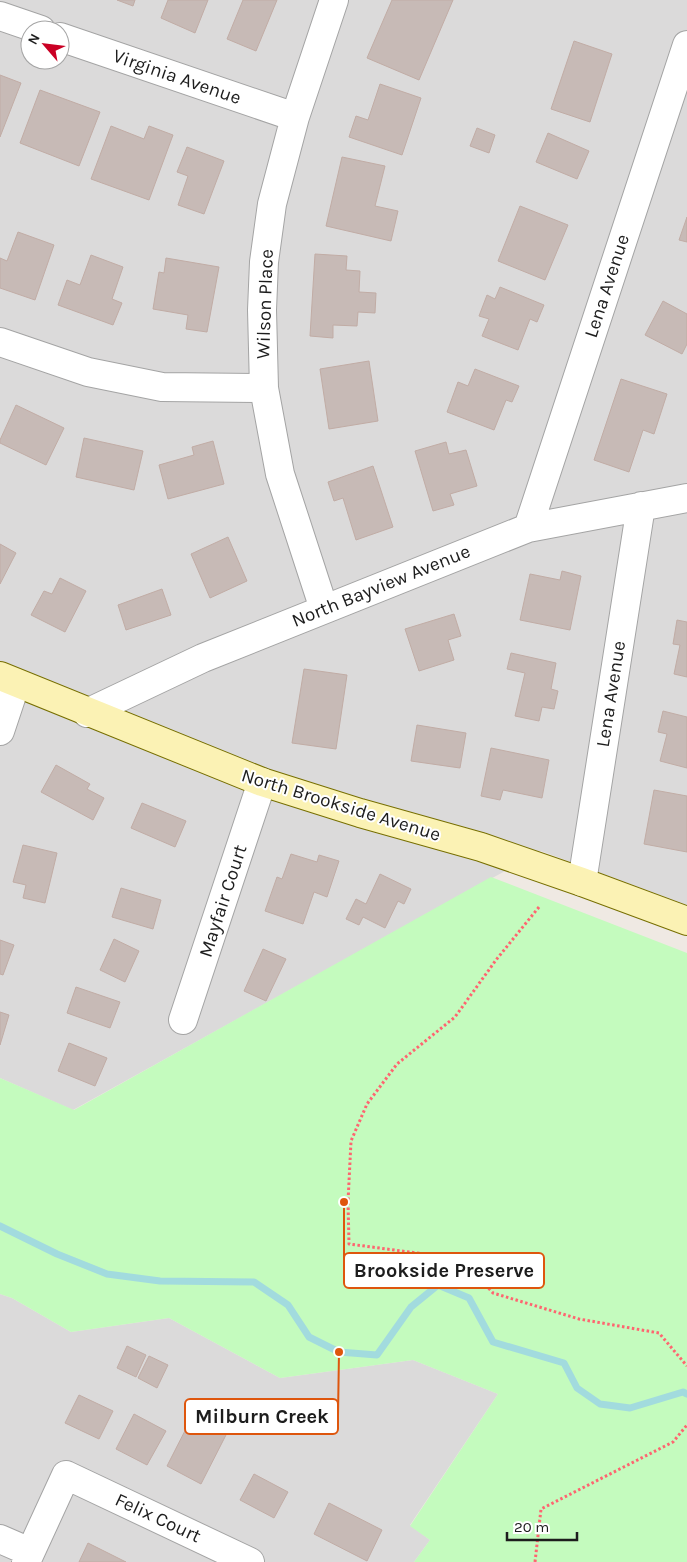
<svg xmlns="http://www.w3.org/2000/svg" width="687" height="1562" font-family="Karla,sans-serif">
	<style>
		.residential { fill: #dbdada; fill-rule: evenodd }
		.park { fill: #c4fbbe }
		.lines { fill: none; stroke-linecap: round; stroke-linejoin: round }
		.stream { stroke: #a2dbde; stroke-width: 7 }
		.building { fill: #c7bab6; stroke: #c1aca5 }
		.minor-casing { stroke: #a4a4a4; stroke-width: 30 }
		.secondary-casing { stroke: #776f02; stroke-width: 30 }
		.path { stroke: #fe6570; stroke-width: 3; stroke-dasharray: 2.5 2.5; stroke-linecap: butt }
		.minor { stroke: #fff; stroke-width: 28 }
		.secondary { stroke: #fbf2b4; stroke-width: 28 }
		.labels { text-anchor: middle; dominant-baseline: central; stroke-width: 4; stroke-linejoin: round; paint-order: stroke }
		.street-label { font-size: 19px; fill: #1d1d1d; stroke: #fff }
		.leader { fill: none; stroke: #de560d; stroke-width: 2 }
		.callout-dot { fill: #de560d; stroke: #fff; stroke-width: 2 }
		.callout { fill: #fff; stroke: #de560d; stroke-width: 2 }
		.callout-label { font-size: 20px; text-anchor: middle; font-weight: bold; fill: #1d1d1d }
	</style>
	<rect width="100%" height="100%" fill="#efe9e3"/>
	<!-- residential -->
	<path class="residential" d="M 0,0 L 687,0 L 687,905 L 541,851 L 73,1110 L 0,1078 ZM 30,30 L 60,30 L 60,60 L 30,60 Z
		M 0,1294 L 12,1298 L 71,1332 L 169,1318 L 280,1378 L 413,1360 L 498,1394 L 410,1525 L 430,1540 L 414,1562 L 0,1562 Z"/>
	<!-- park -->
	<path class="park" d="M 491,877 L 687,953 L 687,1562 L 414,1562 L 430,1540 L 410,1526 L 498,1394 L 413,1360 L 280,1378 L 169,1318 L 71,1332 L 12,1298 L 0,1294 L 0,1078 L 74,1110 Z"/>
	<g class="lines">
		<!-- stream -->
		<path class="stream" d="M 0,1226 L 57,1254 L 107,1274 L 160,1281 L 254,1282 L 288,1305 L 309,1337 L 339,1352 L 377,1355 L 411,1307 L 438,1285 L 469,1298 L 493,1342 L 564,1363 L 577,1388 L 600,1404 L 630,1408 L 683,1392 L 687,1394"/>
	</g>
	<!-- building -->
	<path class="building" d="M 117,0 L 135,0 L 133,6 Z
		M 168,0 L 208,0 L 195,33 L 161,18 Z
		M 243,0 L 277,0 L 256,51 L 227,39 Z
		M 392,0 L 453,0 L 419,80 L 367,58 Z
		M 574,41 L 612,54 L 590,122 L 551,109 Z
		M 0,75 L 21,83 L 0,137 Z
		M 380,84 L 421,98 L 402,155 L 349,137 L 356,116 L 368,120 Z
		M 40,90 L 100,112 L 79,166 L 20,143 Z
		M 111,126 L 144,139 L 149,126 L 173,135 L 149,200 L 91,179 Z
		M 477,128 L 495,135 L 489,153 L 470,146 Z
		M 548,133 L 589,151 L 577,179 L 536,162 Z
		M 187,147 L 224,161 L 204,214 L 178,205 L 188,176 L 177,172 Z
		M 342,157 L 385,166 L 375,206 L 398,211 L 391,241 L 326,226 Z
		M 520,206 L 568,225 L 545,280 L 498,261 Z
		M 687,217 L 687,242 L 679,240 Z
		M 18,232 L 54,245 L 35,300 L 0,288 L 0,258 L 7,261 Z
		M 315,254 L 347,256 L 346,270 L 360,271 L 359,292 L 376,293 L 375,313 L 358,312 L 357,326 L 333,325 L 333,338 L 310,336 Z
		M 91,255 L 123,267 L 112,299 L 122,303 L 113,325 L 58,305 L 67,280 L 80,285 Z
		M 166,258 L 219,267 L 207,332 L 186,329 L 188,315 L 153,309 L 159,272 L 164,273 Z
		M 500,287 L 544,305 L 537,322 L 530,319 L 518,350 L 482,336 L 489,319 L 479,316 L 487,295 L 495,299 Z
		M 663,301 L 687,314 L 687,344 L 682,354 L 645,335 Z
		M 369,361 L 378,421 L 329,429 L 320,369 Z
		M 475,369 L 519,386 L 512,402 L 506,400 L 494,430 L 447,412 L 458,382 L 468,386 Z
		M 621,379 L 667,394 L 654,434 L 643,430 L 629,472 L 594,460 Z
		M 16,405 L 64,428 L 46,465 L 0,443 L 0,440 Z
		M 84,438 L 143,451 L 134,490 L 76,477 Z
		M 213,441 L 224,484 L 168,499 L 159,465 L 194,455 L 192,447 Z
		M 446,442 L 449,454 L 466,450 L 477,486 L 450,494 L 454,505 L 433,511 L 415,451 Z
		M 373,466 L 393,527 L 356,540 L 343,498 L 334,501 L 328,482 Z
		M 228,537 L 247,581 L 210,598 L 191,554 Z
		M 0,544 L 16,553 L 0,584 Z
		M 562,571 L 581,576 L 570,630 L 520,620 L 530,574 L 560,580 Z
		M 60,578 L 86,591 L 65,632 L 31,615 L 44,591 L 52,594 Z
		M 162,589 L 171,615 L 126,630 L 118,605 Z
		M 454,614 L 461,636 L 448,640 L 454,660 L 419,671 L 405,629 Z
		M 677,620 L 687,622 L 687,677 L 674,674 L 680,645 L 673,644 Z
		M 511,653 L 556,663 L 551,689 L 558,691 L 554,709 L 542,707 L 539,721 L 515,716 L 525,673 L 507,669 Z
		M 304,669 L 347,675 L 336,749 L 292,743 Z
		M 663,711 L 687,717 L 687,768 L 660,761 L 667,734 L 658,732 Z
		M 417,725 L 466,733 L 460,768 L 411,761 Z
		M 491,748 L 549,760 L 542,798 L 503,790 L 500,800 L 481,796 Z
		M 56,765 L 90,784 L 87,789 L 104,798 L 93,820 L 41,792 Z
		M 654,790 L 687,796 L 687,852 L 644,844 Z
		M 142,803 L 186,821 L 175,847 L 131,828 Z
		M 23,845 L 57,853 L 45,903 L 23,898 L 26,885 L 13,882 Z
		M 291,854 L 317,862 L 319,855 L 339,861 L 327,897 L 314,892 L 303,924 L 265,911 L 277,877 L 282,879 Z
		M 380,874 L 411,889 L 404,904 L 398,901 L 385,928 L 363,917 L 359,925 L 346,919 L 356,899 L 366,904 Z
		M 121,888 L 161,900 L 153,929 L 112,917 Z
		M 114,939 L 139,951 L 125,982 L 100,970 Z
		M 0,940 L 14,945 L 3,975 L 0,974 Z
		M 263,949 L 286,959 L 266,1001 L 244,991 Z
		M 76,987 L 120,1002 L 110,1028 L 67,1013 Z
		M 0,1012 L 9,1015 L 0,1045 Z
		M 69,1043 L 107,1058 L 95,1086 L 58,1071 Z
		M 127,1346 L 146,1355 L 136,1377 L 117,1368 Z
		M 149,1356 L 168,1365 L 157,1388 L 138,1378 Z
		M 79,1395 L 113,1411 L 99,1439 L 65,1423 Z
		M 134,1414 L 166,1431 L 147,1465 L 116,1449 Z
		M 193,1415 L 227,1433 L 201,1484 L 167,1466 Z
		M 254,1474 L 288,1492 L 274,1518 L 240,1500 Z
		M 329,1503 L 382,1530 L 367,1561 L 314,1534 Z
		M 88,1543 L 126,1562 L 79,1562 Z"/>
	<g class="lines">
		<!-- minor casing -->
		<g class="minor-casing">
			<path id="minor" d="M 0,16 L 41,30
				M 60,37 L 295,117
				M 0,342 L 88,372 L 162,387 L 264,388
				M 528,528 L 687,45
				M 324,609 L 280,474 L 264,388 L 262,310 L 264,262 L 272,204 L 295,117 L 334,0
				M 87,713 L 203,658 L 528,528 L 687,498
				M 0,731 L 16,683
				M 582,882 L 641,506
				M 183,1020 L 262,782
				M 0,1539 L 30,1552
				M 26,1562 L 66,1475 L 250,1562"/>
		</g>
		<!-- secondary casing -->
		<g class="secondary-casing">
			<path id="secondary" d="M 0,676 L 262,782 L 360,813 L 481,847 L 582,882 L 687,921"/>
		</g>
		<!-- path -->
		<path class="path" d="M 539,907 L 496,960 L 455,1017 L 397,1064 L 367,1104 L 351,1141 L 348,1202 L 349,1244 L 462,1259 L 493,1293 L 579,1319 L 659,1333 L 687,1366
			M 535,1562 L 541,1509 L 673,1442 L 687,1425"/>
		<!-- minor -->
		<use href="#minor" class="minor"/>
		<!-- secondary -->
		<use href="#secondary" class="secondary"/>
	</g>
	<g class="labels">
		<!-- street labels -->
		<g class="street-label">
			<text transform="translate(177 77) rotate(19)">Virginia Avenue</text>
			<text transform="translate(607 286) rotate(-72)">Lena Avenue</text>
			<text transform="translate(265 304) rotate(-88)">Wilson Place</text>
			<text transform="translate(381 586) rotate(-22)">North Bayview Avenue</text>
			<text transform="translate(611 694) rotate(-81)">Lena Avenue</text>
			<text transform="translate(341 805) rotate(17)">North Brookside Avenue</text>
			<text transform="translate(223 901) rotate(-72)">Mayfair Court</text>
			<text transform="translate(158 1518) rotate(25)">Felix Court</text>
		</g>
	</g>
	<!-- callouts -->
	<path class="leader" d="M344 1202L344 1270M339 1352L338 1416"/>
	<g class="callout-dot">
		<circle cx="344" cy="1202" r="5"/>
		<circle cx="339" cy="1352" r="5"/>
	</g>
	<g class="callout">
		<rect x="344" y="1253" width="200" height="35" rx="5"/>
		<rect x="185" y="1399" width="153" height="35" rx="5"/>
	</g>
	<g class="callout-label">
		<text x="444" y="1277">Brookside Preserve</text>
		<text x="262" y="1423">Milburn Creek</text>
	</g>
	<!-- north arrow -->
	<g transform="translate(45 45) rotate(298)"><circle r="24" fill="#ffffff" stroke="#a5a5a5"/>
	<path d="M0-4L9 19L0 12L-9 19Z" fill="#ca0024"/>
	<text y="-8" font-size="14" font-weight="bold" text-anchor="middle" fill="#1d1d1d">N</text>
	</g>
	<!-- scale -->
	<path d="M507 1532v8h70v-8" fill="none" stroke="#1d1d1d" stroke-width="2.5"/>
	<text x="514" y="1532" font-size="15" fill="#1d1d1d" stroke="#ffffff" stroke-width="4" paint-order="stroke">20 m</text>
</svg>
